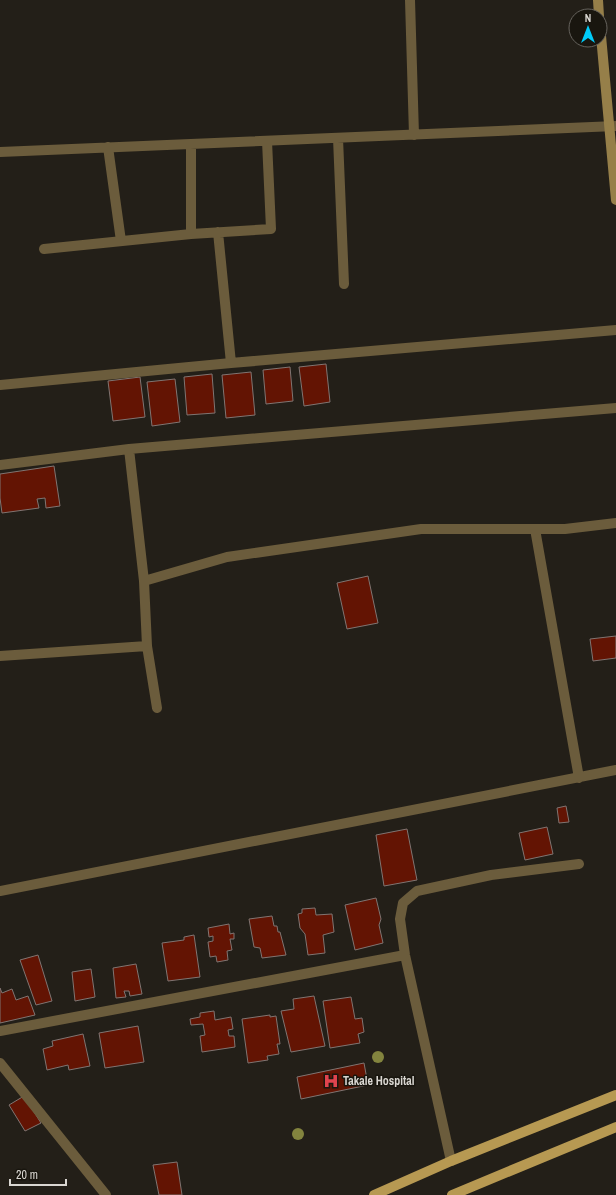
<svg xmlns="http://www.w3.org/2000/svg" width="616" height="1195" font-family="'Archivo Narrow',sans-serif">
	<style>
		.building { fill: #631403; stroke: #807572 }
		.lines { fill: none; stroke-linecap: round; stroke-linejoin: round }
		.street { stroke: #6b5c3c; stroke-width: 10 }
		.secondary { stroke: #967f49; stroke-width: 10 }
		.primary { stroke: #b79952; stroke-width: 10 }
		.tree { fill: #83843e }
		.labels { text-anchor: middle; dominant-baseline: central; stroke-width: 3; stroke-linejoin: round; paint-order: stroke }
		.poi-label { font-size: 12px; font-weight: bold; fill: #dad7d2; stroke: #19160f; text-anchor: start }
	</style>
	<rect width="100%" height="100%" fill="#231f18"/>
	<!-- building -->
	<path class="building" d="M 326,364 L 330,402 L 304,406 L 299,367 Z
		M 290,367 L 293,401 L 266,404 L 263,370 Z
		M 251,372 L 255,415 L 226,418 L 222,375 Z
		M 212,374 L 215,413 L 187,415 L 184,377 Z
		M 140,377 L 145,417 L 113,421 L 108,381 Z
		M 175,379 L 180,422 L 152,426 L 147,382 Z
		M 54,466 L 60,506 L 46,508 L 45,498 L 37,499 L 39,508 L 2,513 L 0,498 L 0,474 Z
		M 368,576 L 378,623 L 347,629 L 337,583 Z
		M 616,636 L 616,658 L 593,661 L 590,639 Z
		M 566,806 L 569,822 L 559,823 L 557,808 Z
		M 547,827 L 553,854 L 525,860 L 519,833 Z
		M 407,829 L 417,880 L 384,886 L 376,835 Z
		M 376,898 L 381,919 L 379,925 L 383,943 L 355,950 L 345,905 Z
		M 315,908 L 316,915 L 332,914 L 334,932 L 323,935 L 325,953 L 308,955 L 305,934 L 300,928 L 298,914 L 302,913 L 302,909 Z
		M 272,916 L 274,926 L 277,926 L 278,932 L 280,932 L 286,955 L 262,958 L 260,948 L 254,947 L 249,919 Z
		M 229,924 L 230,934 L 234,933 L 234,939 L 230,939 L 232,950 L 227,951 L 228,960 L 217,962 L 216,956 L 210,957 L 208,942 L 213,941 L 213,936 L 209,937 L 208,928 Z
		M 194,935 L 200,977 L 168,981 L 162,943 L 184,940 L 184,937 Z
		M 38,955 L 52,1001 L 36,1005 L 20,960 Z
		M 136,964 L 142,994 L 130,996 L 129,991 L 124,991 L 126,997 L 116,998 L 113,968 Z
		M 91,969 L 95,997 L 75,1001 L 72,972 Z
		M 0,988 L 2,993 L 12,989 L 16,1000 L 28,996 L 35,1015 L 0,1023 Z
		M 314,996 L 325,1046 L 291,1052 L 281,1011 L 294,1009 L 293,999 Z
		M 351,997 L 355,1019 L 362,1018 L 364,1032 L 358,1034 L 360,1043 L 330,1048 L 323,1001 Z
		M 214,1011 L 215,1020 L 231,1017 L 233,1029 L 228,1030 L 229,1036 L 234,1036 L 235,1047 L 202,1052 L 200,1036 L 205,1035 L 203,1024 L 191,1025 L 190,1019 L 200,1017 L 200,1013 Z
		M 270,1015 L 270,1017 L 276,1016 L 280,1044 L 277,1044 L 279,1054 L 267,1056 L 268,1060 L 248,1063 L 242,1019 Z
		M 138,1026 L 144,1062 L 105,1068 L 99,1033 Z
		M 83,1034 L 90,1066 L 69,1070 L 68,1065 L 47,1070 L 43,1049 L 53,1046 L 52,1041 Z
		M 364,1063 L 368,1085 L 301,1099 L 297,1077 Z
		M 24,1096 L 41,1123 L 25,1131 L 9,1105 Z
		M 177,1162 L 182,1195 L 159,1195 L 153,1165 Z"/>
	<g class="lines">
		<!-- street -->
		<path class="street" d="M 410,0 L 414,135
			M 338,138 L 344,284
			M 191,144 L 191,234
			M 108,147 L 121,241
			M 0,152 L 616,126
			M 218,232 L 231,363
			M 44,249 L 191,234 L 271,229 L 267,141
			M 0,385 L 231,363 L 616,330
			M 129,449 L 144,581 L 147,646 L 157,708
			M 0,465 L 129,449 L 616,408
			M 535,529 L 579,778
			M 144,581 L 227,557 L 421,529 L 565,529 L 616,523
			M 0,656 L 147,646
			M 0,891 L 616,770
			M 0,1031 L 405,955
			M 0,1063 L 106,1195
			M 451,1161 L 405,955 L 400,919 L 403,903 L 417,891 L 491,875 L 579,864"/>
		<!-- secondary -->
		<path class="secondary" d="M 598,0 L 599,16
			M 600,25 L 616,200"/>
		<!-- primary -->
		<path class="primary" d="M 374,1195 L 451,1161 L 616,1095
			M 452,1195 L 616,1127"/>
	</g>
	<!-- trees -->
	<g class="tree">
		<circle cx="378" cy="1057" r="6"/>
		<circle cx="298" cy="1134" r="6"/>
	</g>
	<!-- icons -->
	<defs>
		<g id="hospital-bare" transform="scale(1.2)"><path d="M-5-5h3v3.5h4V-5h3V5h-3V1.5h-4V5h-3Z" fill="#e0444e" stroke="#19160f" stroke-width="2.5" paint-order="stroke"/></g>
	</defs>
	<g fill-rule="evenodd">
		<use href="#hospital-bare" x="331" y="1081"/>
	</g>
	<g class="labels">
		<!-- poi labels -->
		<g class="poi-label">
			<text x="343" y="1081">Takale Hospital</text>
		</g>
	</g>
	<!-- north arrow -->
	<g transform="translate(588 28)"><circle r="19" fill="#19160f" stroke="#66635d"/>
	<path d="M0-3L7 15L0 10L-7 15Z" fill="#00cbf9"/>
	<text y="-6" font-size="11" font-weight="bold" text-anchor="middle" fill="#dad7d2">N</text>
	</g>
	<!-- scale -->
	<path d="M10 1179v6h56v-6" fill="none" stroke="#dad7d2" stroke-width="2"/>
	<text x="16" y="1179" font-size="12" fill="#dad7d2" stroke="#19160f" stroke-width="3" paint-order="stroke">20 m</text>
</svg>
